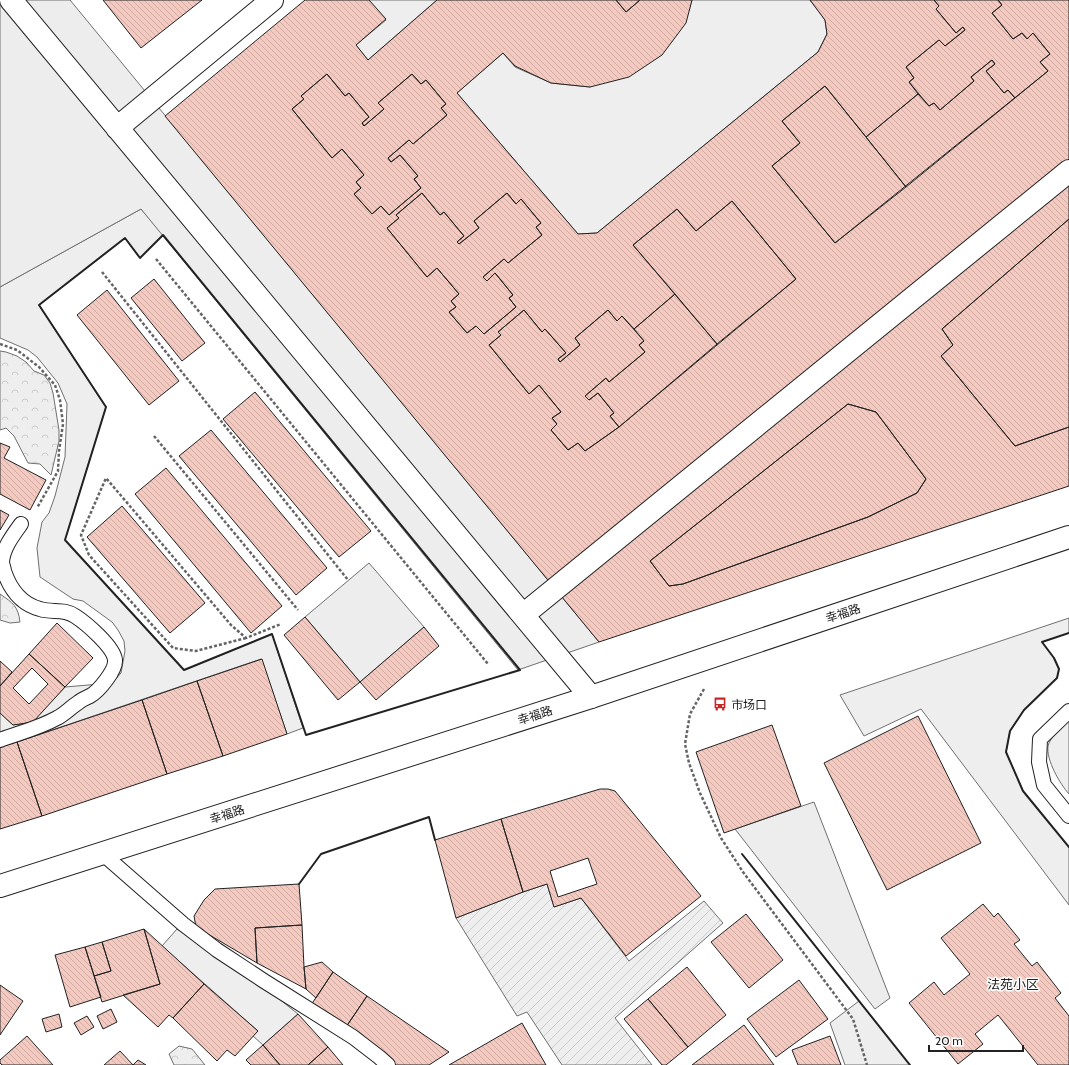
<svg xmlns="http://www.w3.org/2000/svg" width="1069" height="1065" font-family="Cabin,'Noto Sans SC',sans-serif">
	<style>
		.grass { fill: #eee; stroke: #6f6f6f }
		.forest { fill: url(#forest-crowns); stroke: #6f6f6f }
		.garden { fill: url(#garden-furrows); stroke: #6f6f6f }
		.parking { fill: #ededed; stroke: #6f6f6f }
		.building { fill: url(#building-back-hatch); stroke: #222; fill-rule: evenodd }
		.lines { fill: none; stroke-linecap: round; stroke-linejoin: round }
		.service-casing { stroke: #222; stroke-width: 16 }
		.minor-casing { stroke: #222; stroke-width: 24 }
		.secondary-casing { stroke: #222; stroke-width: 24 }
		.path { stroke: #646464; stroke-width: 2.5; stroke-dasharray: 3 2; stroke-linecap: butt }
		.service { stroke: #fff; stroke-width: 14 }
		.minor { stroke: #fff; stroke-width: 22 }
		.secondary { stroke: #fff; stroke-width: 22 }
		.wall { stroke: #222; stroke-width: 2 }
		.labels { text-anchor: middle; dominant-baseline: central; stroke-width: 3; stroke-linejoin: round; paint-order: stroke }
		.street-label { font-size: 12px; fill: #222; stroke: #fff }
		.poi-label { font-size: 12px; fill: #222; stroke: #fff; text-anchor: start }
		.neighbourhood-label { font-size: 13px; fill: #222; stroke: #fff }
	</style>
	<defs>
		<pattern id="forest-crowns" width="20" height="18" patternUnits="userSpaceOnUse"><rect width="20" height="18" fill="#eee"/><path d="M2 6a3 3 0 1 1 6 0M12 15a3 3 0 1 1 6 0" fill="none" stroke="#ccc"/></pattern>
		<pattern id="garden-furrows" width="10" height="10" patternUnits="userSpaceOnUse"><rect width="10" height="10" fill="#eee"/><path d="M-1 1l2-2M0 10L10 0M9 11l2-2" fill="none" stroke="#ccc"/></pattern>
		<pattern id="building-back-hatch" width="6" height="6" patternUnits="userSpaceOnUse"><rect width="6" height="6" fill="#f3c9c0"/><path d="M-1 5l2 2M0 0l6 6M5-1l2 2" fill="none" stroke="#d0aca5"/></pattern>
	</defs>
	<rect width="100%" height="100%" fill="#fff"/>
	<!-- grass -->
	<path class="grass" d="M 369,0 L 437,0 L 368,60 L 356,45 L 386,20 Z
		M 692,0 L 810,0 L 825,20 L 827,34 L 818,52 L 597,233 L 578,234 L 457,93 L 503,53 L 515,67 L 551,83 L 590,87 L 685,23 Z
		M 141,209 L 163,235 L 140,258 L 125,238 L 39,305 L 106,407 L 65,540 L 184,670 L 272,634 L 303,728 L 287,734 L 261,659 L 17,742 L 0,740 L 0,713 L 13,725 L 32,722 L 65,687 L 112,683 L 121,673 L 125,651 L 124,641 L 118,630 L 112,622 L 83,601 L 73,599 L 40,577 L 37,548 L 42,522 L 49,513 L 55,496 L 65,457 L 67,404 L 58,383 L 37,357 L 28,350 L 0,338 L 0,287 Z
		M 1069,618 L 1069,633 L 1042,642 L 1054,658 L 1059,669 L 1057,678 L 1024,710 L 1010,731 L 1006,752 L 1023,791 L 1069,847 L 1069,905 L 921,709 L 864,736 L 840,695 Z
		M 1069,719 L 1069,794 C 1060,784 1046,760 1048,746 C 1049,739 1064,724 1069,719 Z
		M 177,929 L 273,994 L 298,1014 L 263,1045 L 253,1036 L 258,1031 L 162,946 Z
		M 859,1001 L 910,1065 L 845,1065 L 830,1023 Z"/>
	<!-- forest -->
	<path class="forest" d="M 0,351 L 6,352 L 17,356 L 26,362 L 34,371 L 44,375 L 50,383 L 53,393 L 59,430 L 59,441 L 51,475 L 40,464 L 28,463 L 14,436 L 6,428 L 0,430 Z
		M 0,594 C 13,603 18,606 20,622 L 10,623 L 0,620 Z
		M 179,1046 L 192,1049 L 205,1065 L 174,1065 L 169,1054 Z"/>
	<!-- garden -->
	<path class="garden" d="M 547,884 L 554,907 L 581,898 L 629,961 L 704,901 L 723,923 L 615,1018 L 652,1065 L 562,1065 L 527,1012 L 517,1016 L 456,918 L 523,892 Z"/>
	<!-- parking -->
	<path class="parking" d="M 0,0 L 70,0 L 599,642 L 518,670 L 141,209 L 0,287 Z
		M 369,563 L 424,627 L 360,682 L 305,617 Z
		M 814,802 L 890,998 L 875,1009 L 735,829 Z"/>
	<!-- building -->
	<path class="building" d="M 103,0 L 202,0 L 141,48 Z
		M 305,0 L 369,0 L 386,19 L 356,45 L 368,60 L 437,0 L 616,0 L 626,12 L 640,0 L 692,0 L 686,23 L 662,55 L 629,77 L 590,87 L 551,83 L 515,66 L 503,53 L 457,93 L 578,234 L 597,233 L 818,52 L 827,34 L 825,20 L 810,0 L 934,0 L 939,6 L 936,9 L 956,33 L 963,27 L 965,30 L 945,46 L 939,40 L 906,67 L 914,78 L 909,82 L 918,94 L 866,137 L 825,86 L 782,121 L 800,143 L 772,166 L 835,243 L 1048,71 L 1040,62 L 1050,54 L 1033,33 L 1027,39 L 1022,33 L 1013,39 L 992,13 L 1002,5 L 998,0 L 1069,0 L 1069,219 L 942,329 L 953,345 L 941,356 L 1015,446 L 1069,427 L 1069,486 L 599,642 L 165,116 ZM 327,74 L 345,96 L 349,93 L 369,117 L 362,123 L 364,126 L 384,109 L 378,103 L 412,74 L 421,84 L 426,80 L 446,104 L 441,108 L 447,115 L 413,144 L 409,140 L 388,158 L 391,162 L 400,155 L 418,176 L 414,179 L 421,188 L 389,215 L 381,206 L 372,214 L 354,194 L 361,188 L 356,182 L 364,175 L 342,149 L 332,158 L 292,109 L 304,99 L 301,96 ZM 422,193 L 440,215 L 444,212 L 464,236 L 457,242 L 459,244 L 479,228 L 474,221 L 507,193 L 516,204 L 521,199 L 541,223 L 536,227 L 542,235 L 508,263 L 504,259 L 483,277 L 487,281 L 495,273 L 513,295 L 509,298 L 516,307 L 484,334 L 476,326 L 467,333 L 449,312 L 456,307 L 451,301 L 459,294 L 437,268 L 427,277 L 387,228 L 399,218 L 396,215 ZM 732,201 L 796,279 L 619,427 L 585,451 L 578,443 L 568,450 L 551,430 L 557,424 L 552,418 L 561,412 L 539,385 L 529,394 L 489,345 L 501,335 L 498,332 L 524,310 L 542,332 L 545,329 L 566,353 L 558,359 L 560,362 L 580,345 L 575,338 L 608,310 L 617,321 L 622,316 L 634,329 L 675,294 L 633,245 L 677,209 L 696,231 ZM 848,404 L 876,412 L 926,479 L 917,493 L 868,517 L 683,584 L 669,586 L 650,561 Z
		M 616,0 L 640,0 L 626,12 Z
		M 934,0 L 998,0 L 1002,5 L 992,13 L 1013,39 L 1022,33 L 1027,39 L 1033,33 L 1050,54 L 1040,62 L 1048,71 L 1015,98 L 1008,90 L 1004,93 L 986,71 L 995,64 L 992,60 L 971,77 L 974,81 L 940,110 L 934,103 L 929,106 L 909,82 L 914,78 L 906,67 L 939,40 L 945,46 L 965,30 L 963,27 L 956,33 L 936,9 L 939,6 Z
		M 992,60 L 995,64 L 986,71 L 1004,93 L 1008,90 L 1015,98 L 906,187 L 866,137 L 918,94 L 929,106 L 934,103 L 940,110 L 974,81 L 971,77 Z
		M 327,74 L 345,96 L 349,93 L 369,117 L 362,123 L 364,126 L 384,109 L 378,103 L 412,74 L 421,84 L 426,80 L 446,104 L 441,108 L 447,115 L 413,144 L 409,140 L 388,158 L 391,162 L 400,155 L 418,176 L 414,179 L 421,188 L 389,215 L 381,206 L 372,214 L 354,194 L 361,188 L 356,182 L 364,175 L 342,149 L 332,158 L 292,109 L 304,99 L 301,96 Z
		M 825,86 L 906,187 L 835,243 L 772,166 L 800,143 L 782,121 Z
		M 422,193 L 440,215 L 444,212 L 464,236 L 457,242 L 459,244 L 479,228 L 474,221 L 507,193 L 516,204 L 521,199 L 541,223 L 536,227 L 542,235 L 508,263 L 504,259 L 483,277 L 487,281 L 495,273 L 513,295 L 509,298 L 516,307 L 484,334 L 476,326 L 467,333 L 449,312 L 456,307 L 451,301 L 459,294 L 437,268 L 427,277 L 387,228 L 399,218 L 396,215 Z
		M 732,201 L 796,279 L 717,344 L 633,245 L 677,209 L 696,231 Z
		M 1069,219 L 1069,427 L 1015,446 L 941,356 L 953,345 L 942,329 Z
		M 154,279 L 205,343 L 182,361 L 131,298 Z
		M 107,290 L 179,381 L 149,405 L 77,315 Z
		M 675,294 L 717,344 L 619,427 L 610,416 L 614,413 L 598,393 L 589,400 L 585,396 L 606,378 L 609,382 L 645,352 L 639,345 L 644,341 L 634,329 Z
		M 524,310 L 542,332 L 545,329 L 566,353 L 558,359 L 560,362 L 580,345 L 575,338 L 608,310 L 617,321 L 622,316 L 644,341 L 639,345 L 645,352 L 609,382 L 606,378 L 585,396 L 589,400 L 598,393 L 614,413 L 610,416 L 619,427 L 585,451 L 578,443 L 568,450 L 551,430 L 557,424 L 552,418 L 561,412 L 539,385 L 529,394 L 489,345 L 501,335 L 498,332 Z
		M 255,392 L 371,531 L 339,557 L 223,419 Z
		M 848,404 L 876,412 L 926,479 L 917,493 L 868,517 L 683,584 L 669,586 L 650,561 Z
		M 211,430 L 327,568 L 296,595 L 179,456 Z
		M 0,443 L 10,447 L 4,458 L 46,480 L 30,510 L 0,494 Z
		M 166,468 L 282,606 L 251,633 L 135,494 Z
		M 122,506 L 205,603 L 170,633 L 87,537 Z
		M 0,510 L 9,515 L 0,530 Z
		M 305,617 L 360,682 L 338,700 L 284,635 Z
		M 57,623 L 93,658 L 65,687 L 29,654 Z
		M 424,627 L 439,646 L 376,700 L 360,682 Z
		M 29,654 L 65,687 L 33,722 L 13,725 L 0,713 L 0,686 ZM 32,668 L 48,684 L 29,704 L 13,688 Z
		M 262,659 L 287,734 L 223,756 L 197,681 Z
		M 0,661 L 12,672 L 0,686 Z
		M 197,681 L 223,756 L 167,774 L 142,700 Z
		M 142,700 L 167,774 L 42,816 L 17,742 Z
		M 918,716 L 981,843 L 887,890 L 824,763 Z
		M 772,725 L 801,806 L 724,833 L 696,752 Z
		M 17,742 L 42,816 L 0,829 L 0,747 Z
		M 600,789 L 608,789 L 615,791 L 701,896 L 626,956 L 581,898 L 554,907 L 547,884 L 523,892 L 501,819 Z
		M 501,819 L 523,892 L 456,918 L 435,840 Z
		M 588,858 L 597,884 L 558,897 L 550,871 Z
		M 299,884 L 302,925 L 255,928 L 257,963 L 196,927 L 194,916 L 204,900 L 215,889 Z
		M 983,904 L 994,917 L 998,913 L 1020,940 L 1014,944 L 1032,966 L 1037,962 L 1061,993 L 1055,998 L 1069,1016 L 1069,1065 L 1038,1065 L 998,1015 L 975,1034 L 983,1044 L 958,1064 L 909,1003 L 934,982 L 944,995 L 970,974 L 941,938 Z
		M 746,914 L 783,960 L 749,988 L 711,942 Z
		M 302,925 L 304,967 L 306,989 L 257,963 L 255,928 Z
		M 144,929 L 160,984 L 102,1002 L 94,976 L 111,971 L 102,942 Z
		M 144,929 L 204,984 L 173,1018 L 169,1015 L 158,1027 L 123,995 L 160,984 Z
		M 102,942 L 111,971 L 94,976 L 85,947 Z
		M 85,947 L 101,997 L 70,1007 L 55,955 Z
		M 322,962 L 333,972 L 316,998 L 306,989 L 304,967 Z
		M 687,967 L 726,1015 L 688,1047 L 648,999 Z
		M 333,972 L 367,996 L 344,1030 L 307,1011 Z
		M 799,980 L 828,1019 L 776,1057 L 747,1019 Z
		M 204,984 L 258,1031 L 235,1056 L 227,1050 L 217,1061 L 173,1018 Z
		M 0,985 L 23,1001 L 0,1035 Z
		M 367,996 L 449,1052 L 429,1065 L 395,1065 L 344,1030 Z
		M 648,999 L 688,1047 L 666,1065 L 662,1065 L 624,1019 Z
		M 111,1009 L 117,1022 L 103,1029 L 97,1016 Z
		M 59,1014 L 62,1027 L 46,1032 L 42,1019 Z
		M 298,1014 L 328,1047 L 308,1065 L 280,1065 L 263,1045 Z
		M 87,1016 L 94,1027 L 81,1035 L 74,1023 Z
		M 522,1023 L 546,1065 L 449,1065 Z
		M 744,1025 L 774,1065 L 692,1065 Z
		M 27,1036 L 53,1065 L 2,1065 L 0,1063 L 0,1060 Z
		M 830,1036 L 841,1065 L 798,1065 L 792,1050 Z
		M 263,1045 L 280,1065 L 251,1065 L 246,1060 Z
		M 328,1047 L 343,1065 L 308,1065 Z
		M 120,1051 L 133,1065 L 104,1065 Z
		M 138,1060 L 146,1065 L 133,1065 Z"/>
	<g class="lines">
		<!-- service casing -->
		<g class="service-casing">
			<path id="service" d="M 1069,711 L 1040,739 L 1039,762 L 1044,785 L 1069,816
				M 0,740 C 19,733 39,728 57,718 C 65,714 71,707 79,702 C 82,699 86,698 90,696 C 99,691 116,670 115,660 C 114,647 86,623 75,616 C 64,608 52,613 40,609 C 21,604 10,589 4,571 C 4,568 2,565 2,562 C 3,548 13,535 21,524
				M 103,854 L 183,924 L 217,950 L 264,981 L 353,1037 L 379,1057 L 388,1065"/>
		</g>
		<!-- minor casing -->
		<g class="minor-casing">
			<path id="minor" d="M 11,0 L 591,697
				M 117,128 L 272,0
				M 523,615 L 1069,171"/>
		</g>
		<!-- secondary casing -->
		<g class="secondary-casing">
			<path id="secondary" d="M 0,886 L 591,697 L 1069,537"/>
		</g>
		<!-- path -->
		<path class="path" d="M 156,259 L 488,664
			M 102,272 L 348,580
			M 0,344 L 17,350 L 39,367 L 55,385 L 60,400 L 63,424 L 59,451 L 58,471 L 37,508
			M 154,436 L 298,610
			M 246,638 L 196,651 L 173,648 L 89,555 L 81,535 L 106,478 L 231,625 L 246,638 L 281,624
			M 704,689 L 690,714 L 685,744 L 689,763 L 700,793 L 721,838 L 743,872 L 853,1019 L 867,1065"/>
		<!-- service -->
		<use href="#service" class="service"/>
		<!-- minor -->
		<use href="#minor" class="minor"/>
		<!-- secondary -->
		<use href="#secondary" class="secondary"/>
		<!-- wall -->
		<path class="wall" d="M 163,235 L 520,670 L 306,735 L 272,634 L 184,670 L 65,540 L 106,407 L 39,305 L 125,238 L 140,258 Z
			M 1069,633 L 1042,642 L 1054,658 L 1059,669 L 1057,678 L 1024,710 L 1010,731 L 1006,752 L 1023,791 L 1069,847
			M 742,854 L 910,1065
			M 299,884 L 321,854 L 429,817 L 435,840"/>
	</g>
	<!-- icons -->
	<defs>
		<g id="bus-bare" transform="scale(1.08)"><path d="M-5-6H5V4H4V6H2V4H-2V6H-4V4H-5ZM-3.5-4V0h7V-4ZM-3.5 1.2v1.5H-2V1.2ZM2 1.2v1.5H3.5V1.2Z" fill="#c62828" stroke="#fff" stroke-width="2.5" paint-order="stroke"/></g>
	</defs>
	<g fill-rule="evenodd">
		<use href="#bus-bare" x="720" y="704"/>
	</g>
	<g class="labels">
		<!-- street labels -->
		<g class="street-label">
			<text transform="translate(843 613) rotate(-18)">幸福路</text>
			<text transform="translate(535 715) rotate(-18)">幸福路</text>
			<text transform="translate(227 814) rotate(-18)">幸福路</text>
		</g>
		<!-- poi labels -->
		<g class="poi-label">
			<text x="731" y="704">市场口</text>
		</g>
		<!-- neighbourhood labels -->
		<g class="neighbourhood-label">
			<text x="1013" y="984">法苑小区</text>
		</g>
	</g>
	<!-- scale -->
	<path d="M929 1045v6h94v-6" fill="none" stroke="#222222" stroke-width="2"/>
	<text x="935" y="1045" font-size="12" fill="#222222" stroke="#ffffff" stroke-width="3" paint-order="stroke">20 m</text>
</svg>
